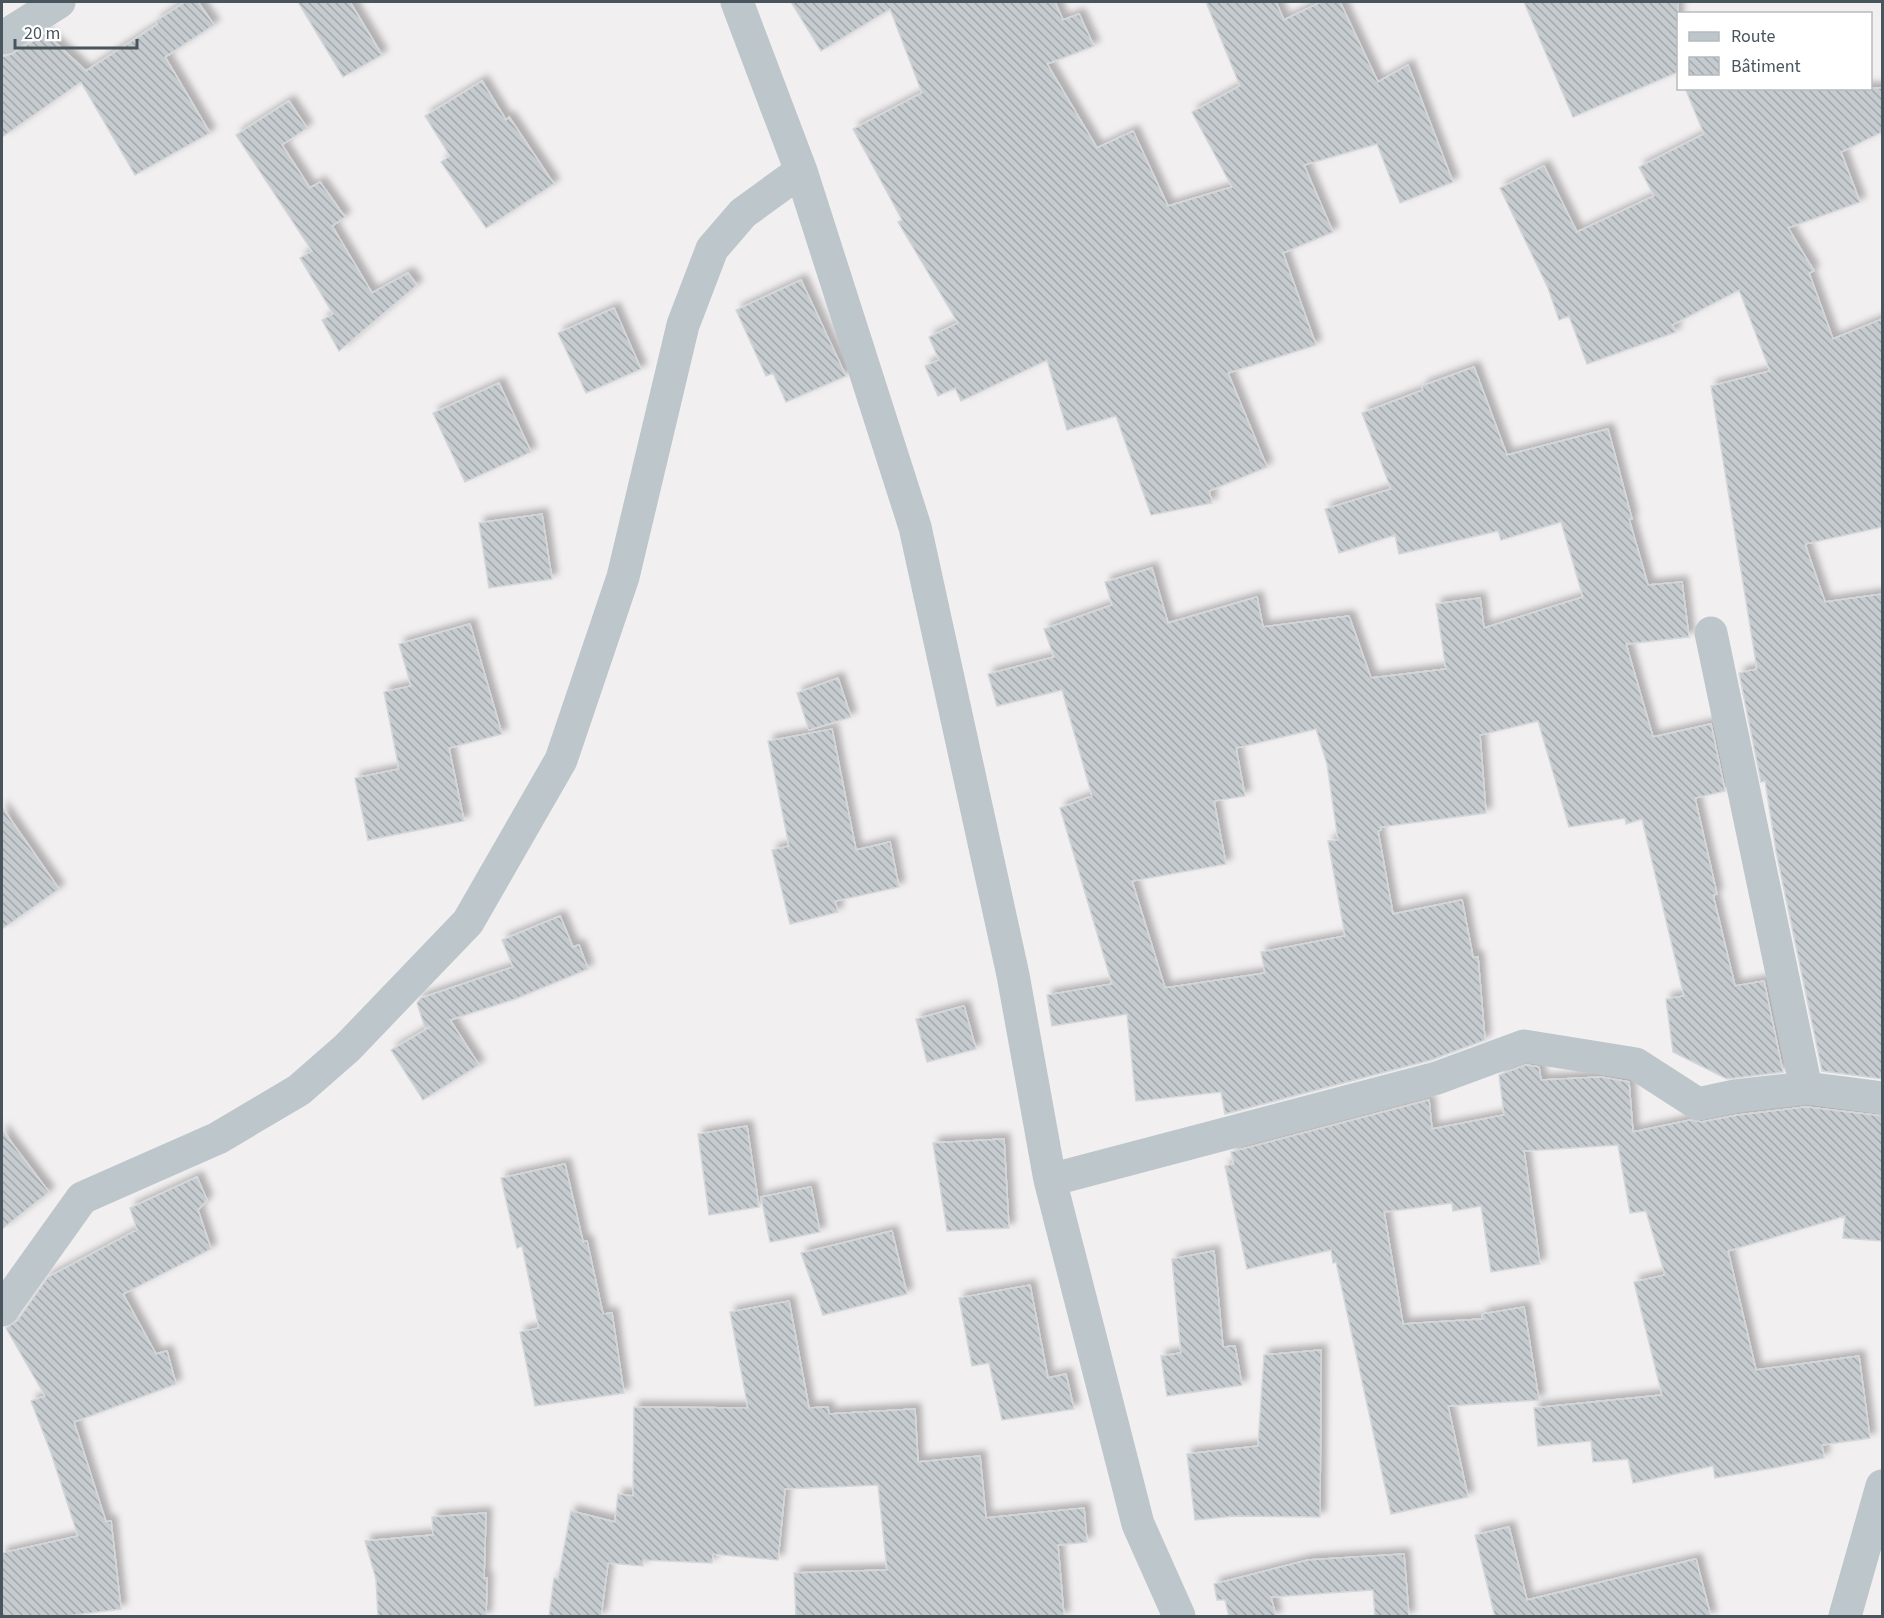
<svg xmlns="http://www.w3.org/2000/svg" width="1884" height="1618" font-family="'Source Sans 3',sans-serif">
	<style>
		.building { fill: url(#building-back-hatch); stroke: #d4d7da; stroke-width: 1.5; fill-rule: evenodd; filter: url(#shadow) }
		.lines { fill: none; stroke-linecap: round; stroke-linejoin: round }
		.minor { stroke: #bcc6cb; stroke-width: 33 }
	</style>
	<defs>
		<pattern id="building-back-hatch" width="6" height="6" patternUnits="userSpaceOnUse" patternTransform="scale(1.5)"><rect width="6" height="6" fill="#c6cbcf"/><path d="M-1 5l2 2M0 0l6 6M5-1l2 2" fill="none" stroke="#a3a8ab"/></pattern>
		<filter id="shadow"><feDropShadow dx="5.5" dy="-5.5" stdDeviation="3" flood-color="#0004"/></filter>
	</defs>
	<rect width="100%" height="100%" fill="#f2eff0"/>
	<!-- building -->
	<path class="building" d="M 185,2 L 198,2 L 214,25 L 165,57 L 210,133 L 135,175 L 81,82 L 2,137 L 2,57 L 12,54 L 45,33 L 86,71 L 158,24 L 156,21 Z
		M 298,2 L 350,2 L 382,55 L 343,77 Z
		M 791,2 L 1055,2 L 1063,20 L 1079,14 L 1094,46 L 1047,64 L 1097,148 L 1133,131 L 1168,206 L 1232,187 L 1192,112 L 1240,86 L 1206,2 L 1276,2 L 1284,20 L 1321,2 L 1340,2 L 1378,82 L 1408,65 L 1453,182 L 1400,203 L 1377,144 L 1304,165 L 1333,232 L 1283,253 L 1316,345 L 1228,373 L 1267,467 L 1209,491 L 1212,503 L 1151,515 L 1116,416 L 1067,430 L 1047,360 L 961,401 L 955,388 L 938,396 L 925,366 L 939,360 L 929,337 L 958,323 L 898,222 L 902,220 L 853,129 L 922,93 L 890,9 L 821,51 Z
		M 1524,2 L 1678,2 L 1678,72 L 1573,117 Z
		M 482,81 L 506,120 L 509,117 L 554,184 L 486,228 L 441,162 L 450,156 L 425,116 Z
		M 1685,88 L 1882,88 L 1882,132 L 1841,152 L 1860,202 L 1788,228 L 1814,271 L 1809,273 L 1833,339 L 1882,319 L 1882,527 L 1805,544 L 1825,602 L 1882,594 L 1882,1079 L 1822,1071 L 1776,851 L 1765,781 L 1761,782 L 1739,673 L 1757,669 L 1711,386 L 1770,371 L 1739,290 L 1672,325 L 1676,332 L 1587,364 L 1569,316 L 1559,320 L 1548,288 L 1500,188 L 1544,166 L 1577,232 L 1654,196 L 1639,167 L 1704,134 Z
		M 289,101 L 307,128 L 282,145 L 310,188 L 320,182 L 345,217 L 332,226 L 372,293 L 408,273 L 417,285 L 339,351 L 322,320 L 333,314 L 300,258 L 312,251 L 236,135 Z
		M 801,280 L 846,376 L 786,402 L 773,373 L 766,376 L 736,310 Z
		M 614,308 L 641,369 L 586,393 L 558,333 Z
		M 1474,367 L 1507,455 L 1608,429 L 1632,519 L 1629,519 L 1648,585 L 1682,582 L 1689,637 L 1626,644 L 1653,737 L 1711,724 L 1725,791 L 1695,798 L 1717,894 L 1713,895 L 1735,986 L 1764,981 L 1783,1072 L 1727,1079 L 1673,1052 L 1666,999 L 1684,996 L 1642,819 L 1626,824 L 1625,818 L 1569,827 L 1538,721 L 1480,735 L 1486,813 L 1380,827 L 1381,830 L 1378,831 L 1393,914 L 1462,900 L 1473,957 L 1478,957 L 1485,1040 L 1431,1060 L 1225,1114 L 1221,1092 L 1136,1101 L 1127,1014 L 1052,1026 L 1047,995 L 1112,984 L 1060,808 L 1092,796 L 1062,690 L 997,706 L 988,674 L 1054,657 L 1044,629 L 1112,605 L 1105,582 L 1152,568 L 1168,623 L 1257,597 L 1263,627 L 1349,616 L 1371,678 L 1446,669 L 1436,604 L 1480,598 L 1484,628 L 1583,597 L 1561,522 L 1501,540 L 1498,531 L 1399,554 L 1395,535 L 1339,553 L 1325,509 L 1391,489 L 1362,413 L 1423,390 L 1422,386 ZM 1316,729 L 1327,764 L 1338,840 L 1328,841 L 1345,936 L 1261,952 L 1265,973 L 1165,988 L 1132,881 L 1226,864 L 1214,801 L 1245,796 L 1236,748 Z
		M 499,383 L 531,452 L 465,482 L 433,413 Z
		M 542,514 L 552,579 L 489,588 L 479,523 Z
		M 470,624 L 502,734 L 449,748 L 464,821 L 368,840 L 355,778 L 399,769 L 384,692 L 411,686 L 399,644 Z
		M 838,678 L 851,717 L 809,730 L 797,693 Z
		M 832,729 L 856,850 L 890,842 L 899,887 L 835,901 L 838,912 L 790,924 L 772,850 L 789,846 L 768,741 Z
		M 2,807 L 59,889 L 2,929 Z
		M 560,916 L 573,947 L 579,945 L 588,969 L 515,999 L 450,1020 L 479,1065 L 423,1100 L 391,1050 L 430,1027 L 425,1028 L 417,1003 L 421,998 L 513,967 L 502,940 Z
		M 964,1006 L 976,1049 L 927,1062 L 916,1019 Z
		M 1526,1065 L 1539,1067 L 1541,1080 L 1601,1077 L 1629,1082 L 1633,1132 L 1690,1120 L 1702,1122 L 1738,1115 L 1806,1107 L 1882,1116 L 1882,1241 L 1843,1238 L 1845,1216 L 1728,1251 L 1756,1370 L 1859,1356 L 1870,1438 L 1822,1445 L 1824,1458 L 1773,1468 L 1715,1478 L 1713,1466 L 1633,1483 L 1628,1459 L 1593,1462 L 1591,1441 L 1538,1446 L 1534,1408 L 1662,1395 L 1634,1282 L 1665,1275 L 1646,1211 L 1630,1213 L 1618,1145 L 1524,1151 L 1540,1264 L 1491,1272 L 1481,1206 L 1453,1211 L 1452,1203 L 1384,1212 L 1403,1324 L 1483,1319 L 1482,1314 L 1524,1307 L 1539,1400 L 1448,1406 L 1468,1497 L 1391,1514 L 1336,1262 L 1333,1263 L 1331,1250 L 1247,1269 L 1225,1166 L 1234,1164 L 1231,1152 L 1429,1100 L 1432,1129 L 1504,1115 L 1499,1075 Z
		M 747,1126 L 759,1207 L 709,1215 L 698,1134 Z
		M 2,1130 L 49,1192 L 2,1229 Z
		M 1004,1139 L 1009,1228 L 947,1231 L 933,1143 Z
		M 565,1164 L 583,1242 L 587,1241 L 603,1314 L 612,1313 L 624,1393 L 535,1406 L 520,1332 L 539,1328 L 522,1246 L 517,1248 L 501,1178 Z
		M 197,1177 L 207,1200 L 198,1210 L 211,1249 L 123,1294 L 156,1354 L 167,1351 L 176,1384 L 74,1422 L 106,1522 L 111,1521 L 121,1609 L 59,1617 L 2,1617 L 2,1553 L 78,1536 L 51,1453 L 31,1401 L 45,1396 L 6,1328 L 17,1321 L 48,1277 L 137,1230 L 130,1208 Z
		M 811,1187 L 820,1232 L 770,1242 L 761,1197 Z
		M 892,1231 L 907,1294 L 823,1315 L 801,1253 Z
		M 1214,1251 L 1223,1347 L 1235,1346 L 1242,1385 L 1167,1396 L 1161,1356 L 1181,1353 L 1172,1259 Z
		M 1030,1285 L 1048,1378 L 1066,1374 L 1074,1409 L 1002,1420 L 989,1363 L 972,1366 L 959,1298 Z
		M 789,1301 L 809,1408 L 828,1407 L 829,1414 L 915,1409 L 918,1462 L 980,1456 L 986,1518 L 1084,1508 L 1087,1542 L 1058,1545 L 1064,1617 L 796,1617 L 794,1573 L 887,1570 L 878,1485 L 785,1489 L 778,1560 L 713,1554 L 712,1563 L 643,1560 L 643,1566 L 608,1563 L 601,1617 L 549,1617 L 554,1578 L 558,1579 L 571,1511 L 615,1522 L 618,1494 L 633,1496 L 634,1407 L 748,1408 L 730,1312 Z
		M 1321,1350 L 1320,1517 L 1235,1516 L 1195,1520 L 1187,1454 L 1258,1446 L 1264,1355 Z
		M 486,1513 L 484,1578 L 487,1578 L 486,1617 L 378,1617 L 376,1579 L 365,1541 L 433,1535 L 432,1517 Z
		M 1509,1527 L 1527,1600 L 1696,1559 L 1711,1617 L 1495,1617 L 1475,1535 Z
		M 1404,1554 L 1409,1617 L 1375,1617 L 1373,1590 L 1271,1597 L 1276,1617 L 1229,1617 L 1225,1600 L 1217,1600 L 1214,1584 L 1308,1560 Z"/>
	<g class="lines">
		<!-- minor -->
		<path class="minor" d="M 737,2 L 801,171 L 915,527 L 1013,975 L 1050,1180 L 1138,1524 L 1179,1616
			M 2,38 L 59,2
			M 1711,633 L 1806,1088
			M 1050,1180 L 1437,1078 L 1524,1046 L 1636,1064 L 1698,1104 L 1735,1096 L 1806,1088 L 1882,1098
			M 2,1310 L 82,1198 L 218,1138 L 299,1090 L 347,1048 L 468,922 L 561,760 L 623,577 L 683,325 L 712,249 L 743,213 L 801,171
			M 1845,1616 L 1882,1486"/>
	</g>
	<!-- border -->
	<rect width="1884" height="1618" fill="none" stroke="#48555c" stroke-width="6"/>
	<!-- legend -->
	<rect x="1677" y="12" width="195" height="78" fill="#ffffff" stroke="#b6bbbe" stroke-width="1.5"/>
	<rect x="1689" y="32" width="30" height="9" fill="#bcc6cb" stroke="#b6bbbe" stroke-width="1.5"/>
	<text x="1731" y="42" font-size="18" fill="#48555c">Route</text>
	<rect x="1689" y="57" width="30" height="18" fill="url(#building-back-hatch)" stroke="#b6bbbe" stroke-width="1.5"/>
	<text x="1731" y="72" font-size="18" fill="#48555c">Bâtiment</text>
	<!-- scale -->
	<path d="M15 39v9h122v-9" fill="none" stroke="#48555c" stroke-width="3"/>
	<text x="24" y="39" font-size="18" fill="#48555c" stroke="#ffffff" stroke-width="4.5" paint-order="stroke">20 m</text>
</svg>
